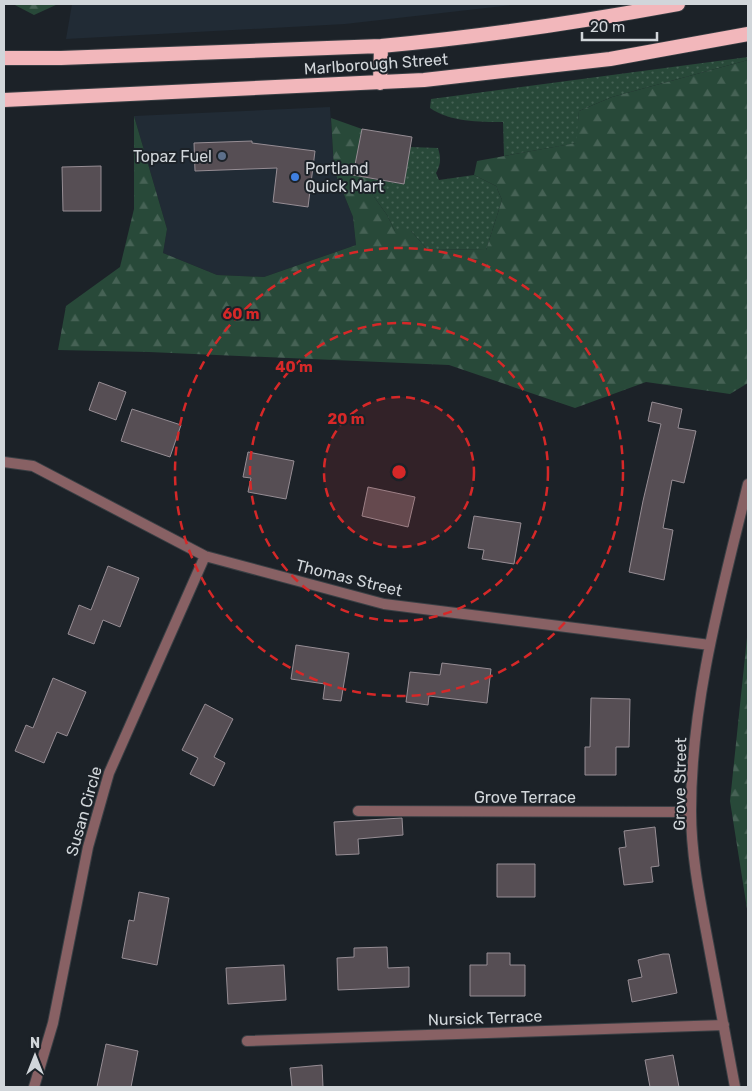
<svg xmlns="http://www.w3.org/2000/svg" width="752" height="1091" font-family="Rubik,sans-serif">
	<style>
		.built { fill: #212b35 }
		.grass { fill: url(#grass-dots) }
		.forest { fill: url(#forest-firs) }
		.building { fill: #564e54; stroke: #968d94 }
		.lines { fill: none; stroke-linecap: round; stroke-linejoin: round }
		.minor-casing { stroke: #393f44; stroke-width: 12 }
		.trunk-casing { stroke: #393f44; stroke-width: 16 }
		.minor { stroke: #886164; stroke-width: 10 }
		.trunk { stroke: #f2b7bb; stroke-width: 14 }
		.ring { fill: none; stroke: #d62828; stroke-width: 2.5; stroke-dasharray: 9 6 }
		.service-dot { fill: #5c6f8a; stroke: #1c2228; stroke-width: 2 }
		.shop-dot { fill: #3f7fe0; stroke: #1c2228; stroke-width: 2 }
		.labels { text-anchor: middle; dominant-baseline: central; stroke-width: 4; stroke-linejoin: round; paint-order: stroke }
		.street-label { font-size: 16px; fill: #d1d6da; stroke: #1c2228 }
		.poi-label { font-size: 16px; fill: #d1d6da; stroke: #1c2228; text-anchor: end }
		.centre { fill: #d62828; stroke: #1c2228; stroke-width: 2.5 }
		.ring-label { font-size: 15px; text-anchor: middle; font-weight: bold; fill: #d62828; stroke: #1c2228; stroke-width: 4; stroke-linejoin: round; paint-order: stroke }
	</style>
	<defs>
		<pattern id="grass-dots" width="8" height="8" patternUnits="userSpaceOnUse" patternTransform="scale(1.25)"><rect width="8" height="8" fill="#284939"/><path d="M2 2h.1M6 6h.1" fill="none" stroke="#466255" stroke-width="1.8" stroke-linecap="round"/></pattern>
		<pattern id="forest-firs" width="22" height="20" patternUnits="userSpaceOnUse" patternTransform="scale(1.25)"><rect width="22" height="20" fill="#284939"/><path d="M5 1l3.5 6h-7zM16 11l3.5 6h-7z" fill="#466255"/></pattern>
	</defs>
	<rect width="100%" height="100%" fill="#1c2228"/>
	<!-- built -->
	<path class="built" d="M 72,4 L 520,4 L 345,24 L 66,39 Z
		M 330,107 L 334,170 L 353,217 L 356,245 L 264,277 L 217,275 L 163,253 L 167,229 L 134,116 Z"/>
	<!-- grass -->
	<path class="grass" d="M 748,57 L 748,60 L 612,97 L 579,111 L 577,143 L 504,156 L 503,122 C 479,122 450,122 430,108 L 431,99 Z
		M 410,147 L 438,148 C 441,158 441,164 436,173 L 439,180 L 474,175 L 496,186 L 502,200 L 486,250 L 427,249 L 411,231 L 395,231 L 387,215 L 372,194 L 372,179 L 402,184 L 404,182 Z"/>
	<!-- forest -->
	<path class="forest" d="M 13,4 L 58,4 L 34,15 Z
		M 748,60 L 748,383 L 730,394 L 646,382 L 575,408 L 449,365 L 149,352 L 58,350 L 66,306 L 120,267 L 134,209 L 134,116 L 167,229 L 163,253 L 217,275 L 264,277 L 356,245 L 353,217 L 334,170 L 331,118 L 362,129 L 353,175 L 372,179 L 372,194 L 387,215 L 395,231 L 411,231 L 427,249 L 486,250 L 502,200 L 496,186 L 474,175 L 477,161 L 576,143 L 579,111 L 612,97 Z
		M 748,628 L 748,915 L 730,801 Z"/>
	<!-- building -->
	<path class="building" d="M 362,129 L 412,137 L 404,184 L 353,175 Z
		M 252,141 L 252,143 L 315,151 L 308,207 L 273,202 L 277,168 L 195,171 L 194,143 Z
		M 101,166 L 101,211 L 63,211 L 62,167 Z
		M 99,382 L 126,392 L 116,420 L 89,410 Z
		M 652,402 L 682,409 L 678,428 L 696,431 L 684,483 L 672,480 L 663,528 L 673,530 L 664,580 L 629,572 L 643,501 L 661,424 L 648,421 Z
		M 132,409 L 181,425 L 170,457 L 121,441 Z
		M 248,452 L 294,461 L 286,499 L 248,492 L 251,478 L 243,477 Z
		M 368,487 L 415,497 L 408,527 L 362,516 Z
		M 474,516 L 521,523 L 514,564 L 482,559 L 484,550 L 468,548 Z
		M 108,566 L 139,578 L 120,627 L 103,620 L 94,644 L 68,634 L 79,605 L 91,610 Z
		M 296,645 L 349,653 L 341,701 L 323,699 L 325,684 L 291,679 Z
		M 442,663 L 491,669 L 487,703 L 429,696 L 428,705 L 406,702 L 410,672 L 440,675 Z
		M 53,678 L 86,692 L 67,736 L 57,732 L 44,763 L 15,751 L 26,725 L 33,728 Z
		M 591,698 L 630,699 L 629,747 L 616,747 L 616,775 L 585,775 L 585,747 L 590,747 Z
		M 205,704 L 233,719 L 214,757 L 225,763 L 214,786 L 190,774 L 198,758 L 182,750 Z
		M 402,818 L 403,835 L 358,839 L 359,854 L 336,855 L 334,822 Z
		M 655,827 L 659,866 L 651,867 L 653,882 L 624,885 L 619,848 L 626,847 L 624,831 Z
		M 497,864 L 535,864 L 535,897 L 497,897 Z
		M 139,892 L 169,898 L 157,965 L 122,958 L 129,920 L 134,921 Z
		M 387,947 L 388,968 L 409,967 L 409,987 L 338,990 L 337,958 L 354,957 L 354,948 Z
		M 487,953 L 510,953 L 510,965 L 525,965 L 525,996 L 470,996 L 470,965 L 487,965 Z
		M 663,954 L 669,954 L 677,993 L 632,1002 L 628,980 L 642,977 L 638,960 Z
		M 284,965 L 286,1000 L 228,1004 L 226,968 Z
		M 106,1044 L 138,1051 L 131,1087 L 97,1087 Z
		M 673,1055 L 679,1087 L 650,1087 L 645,1060 Z
		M 322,1065 L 323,1087 L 292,1087 L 290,1068 Z"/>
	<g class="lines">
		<!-- minor casing -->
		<g class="minor-casing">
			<path id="minor" d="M 4,462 L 33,466 L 205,556 L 384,604 L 710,645
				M 358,811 L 691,812
				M 247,1041 L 724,1025
				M 34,1087 L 53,1023 L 88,847 L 109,773 L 205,556
				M 735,1087 C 726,1039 717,990 708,942 C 700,899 691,855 691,811 C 691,700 722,591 748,484"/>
		</g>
		<!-- trunk casing -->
		<g class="trunk-casing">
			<path id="trunk" d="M 4,58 L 61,58 L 381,46 C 480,37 580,22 678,4
				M 380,83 L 381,46
				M 4,100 L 424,80 L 610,59 L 748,34"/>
		</g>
		<!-- minor -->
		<use href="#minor" class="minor"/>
		<!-- trunk -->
		<use href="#trunk" class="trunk"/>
	</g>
	<!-- distance rings -->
	<circle cx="399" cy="472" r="75" fill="#d62828" fill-opacity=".12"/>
	<g class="ring">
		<circle cx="399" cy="472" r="75"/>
		<circle cx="399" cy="472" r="149"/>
		<circle cx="399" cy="472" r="224"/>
	</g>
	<!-- markers -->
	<circle class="service-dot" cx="222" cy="156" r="5"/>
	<circle class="shop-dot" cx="295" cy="177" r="5"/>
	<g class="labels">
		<!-- street labels -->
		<g class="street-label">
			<text transform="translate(376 64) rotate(-4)">Marlborough Street</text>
			<text transform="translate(349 578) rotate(14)">Thomas Street</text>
			<text transform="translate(680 784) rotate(-89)">Grove Street</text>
			<text x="525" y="797">Grove Terrace</text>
			<text transform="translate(84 811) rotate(-74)">Susan Circle</text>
			<text transform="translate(485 1018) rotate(-2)">Nursick Terrace</text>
		</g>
		<!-- poi labels -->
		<g class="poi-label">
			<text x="212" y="156">Topaz Fuel</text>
			<text x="305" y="168" text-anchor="start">Portland<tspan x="305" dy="18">Quick Mart</tspan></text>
		</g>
	</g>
	<circle cx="399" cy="472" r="8" class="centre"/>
	<g class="ring-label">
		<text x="241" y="319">60 m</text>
		<text x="294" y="372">40 m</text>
		<text x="346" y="424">20 m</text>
	</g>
	<!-- border -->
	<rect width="752" height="1091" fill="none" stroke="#d1d6da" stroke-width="10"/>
	<!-- north arrow -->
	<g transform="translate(35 1056)" stroke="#1c2228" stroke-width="4" paint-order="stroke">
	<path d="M0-4L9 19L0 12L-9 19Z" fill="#d1d6da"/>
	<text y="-8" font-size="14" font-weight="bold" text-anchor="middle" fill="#d1d6da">N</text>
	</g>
	<!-- scale -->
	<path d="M582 32v8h75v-8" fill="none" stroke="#d1d6da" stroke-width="2.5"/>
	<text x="590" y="32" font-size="15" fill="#d1d6da" stroke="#1c2228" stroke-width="4" paint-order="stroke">20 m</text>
</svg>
